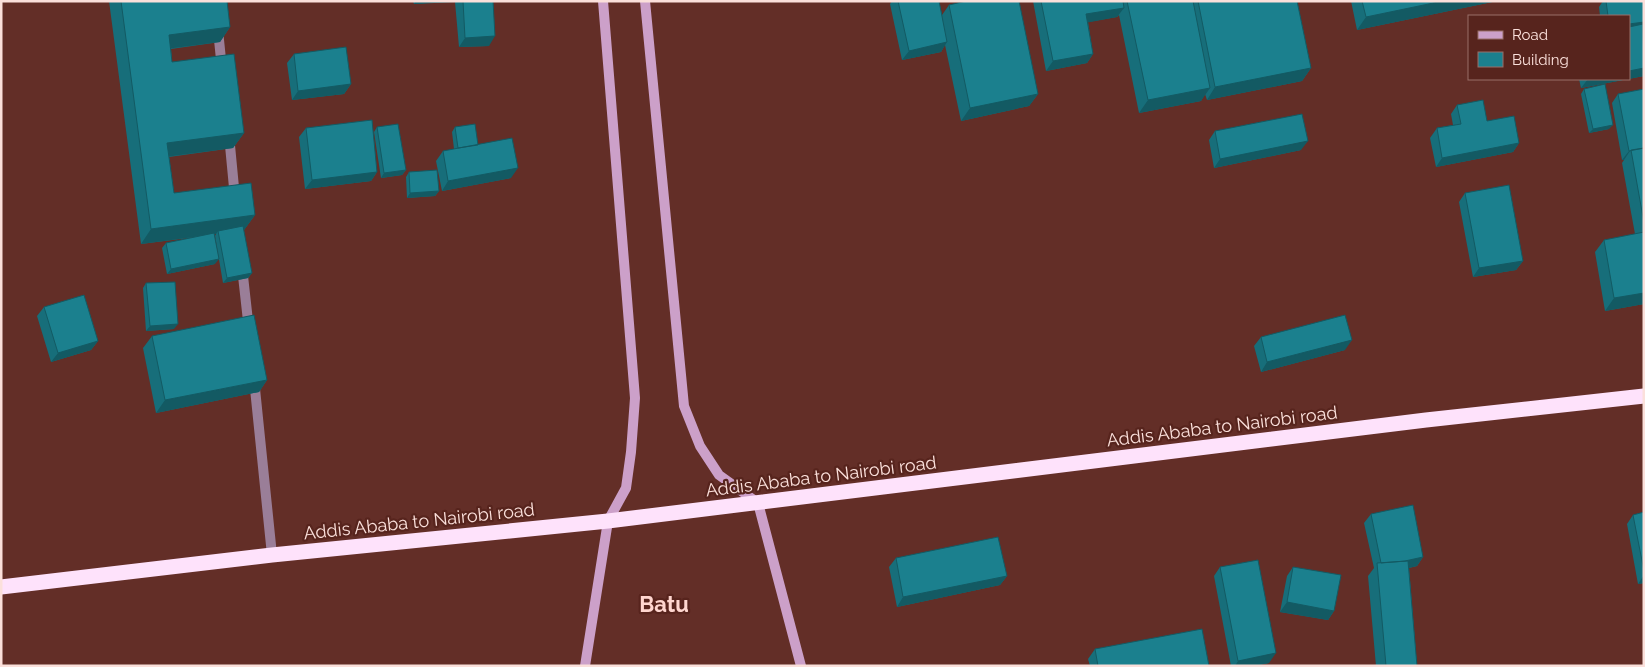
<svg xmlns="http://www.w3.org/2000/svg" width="1645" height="667" font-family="Raleway,sans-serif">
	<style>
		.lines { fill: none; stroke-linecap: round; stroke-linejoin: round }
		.street { stroke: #9a7e98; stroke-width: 10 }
		.secondary { stroke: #cca0c9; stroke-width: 10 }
		.highway { stroke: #fee2fb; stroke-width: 15 }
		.wall { fill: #176e7a }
		.shaded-wall { fill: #135a63 }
		.building { fill: #1b808e; stroke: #135a63 }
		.labels { text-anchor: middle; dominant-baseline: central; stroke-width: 4.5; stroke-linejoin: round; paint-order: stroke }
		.street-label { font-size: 18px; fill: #fbe0db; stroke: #57241d }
		.district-label { font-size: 22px; font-weight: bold; fill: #ffd6cf; stroke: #57241d }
	</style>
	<rect width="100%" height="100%" fill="#632e27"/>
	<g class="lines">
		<!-- street -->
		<path class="street" d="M 215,1 L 222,69
			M 229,135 L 235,198
			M 242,267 L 249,330
			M 254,379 L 272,555"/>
		<!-- secondary -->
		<path class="secondary" d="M 645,1 L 684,406 L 700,446 L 719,475 L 758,503 L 801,666
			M 585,666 L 608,521 L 626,488 L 631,452 L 635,398 L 603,1"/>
		<!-- highway -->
		<path class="highway" d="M 1,587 L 272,555 L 608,521 L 1426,420 L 1644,396"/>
	</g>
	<!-- wall -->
	<path class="wall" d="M 109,1 L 227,1 L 230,27 L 220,42 L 171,49 L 172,62 L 244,133 L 233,148 L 169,157 L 174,193 L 255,215 L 244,230 L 243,230 L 252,273 L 248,278 L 223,283 L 215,236 L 216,234 L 214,234 L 215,264 L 167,274 L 162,248 L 166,243 L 196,237 L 141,244 Z
		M 413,1 L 493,1 L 489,46 L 459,47 L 455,2 L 414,4 Z
		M 892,1 L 939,1 L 942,15 L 949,5 L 1038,94 L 1029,106 L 961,121 L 945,45 L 941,52 L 902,60 L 890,4 Z
		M 1033,1 L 1297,1 L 1311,68 L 1302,81 L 1207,100 L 1205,94 L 1201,101 L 1139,113 L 1119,15 L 1117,17 L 1088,22 L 1093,54 L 1087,63 L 1046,71 Z
		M 1351,1 L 1497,1 L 1357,30 Z
		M 1603,1 L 1644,1 L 1644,76 L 1581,88 L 1579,79 L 1629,79 L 1629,16 L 1600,16 L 1599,7 Z
		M 294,54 L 351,84 L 344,94 L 292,100 L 287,63 Z
		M 1584,89 L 1609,129 L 1589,133 L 1581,94 Z
		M 1644,89 L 1644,304 L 1605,311 L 1595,252 L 1604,240 L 1635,234 L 1622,163 L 1624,160 L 1622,160 L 1612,103 L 1618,94 Z
		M 1457,105 L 1487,121 L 1519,143 L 1513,152 L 1436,167 L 1430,138 L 1437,128 L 1453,125 L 1451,114 Z
		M 377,127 L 406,170 L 402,175 L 381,178 L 374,132 Z
		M 455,127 L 478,145 L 511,178 L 442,191 L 436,161 L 443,151 L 454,149 L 452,132 Z
		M 306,128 L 377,172 L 371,181 L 305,189 L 299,137 Z
		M 1215,131 L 1301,150 L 1214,168 L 1209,140 Z
		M 409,172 L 439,191 L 435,196 L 407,198 L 406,177 Z
		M 1465,193 L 1523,261 L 1516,270 L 1473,277 L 1459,202 Z
		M 146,283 L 174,329 L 146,331 L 143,288 Z
		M 44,307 L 98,341 L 91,350 L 51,362 L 37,316 Z
		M 152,336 L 267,380 L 259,392 L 156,413 L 143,348 Z
		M 1261,337 L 1345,350 L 1261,372 L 1254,346 Z
		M 1644,512 L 1644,583 L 1638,584 L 1627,524 L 1633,515 Z
		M 1371,514 L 1423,557 L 1417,566 L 1409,568 L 1417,666 L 1376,666 L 1368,576 L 1374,568 L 1364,523 Z
		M 896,558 L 1007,576 L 1000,585 L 897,607 L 889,567 Z
		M 1220,567 L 1269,663 L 1254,666 L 1231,666 L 1214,576 Z
		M 1293,567 L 1334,611 L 1328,620 L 1280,612 L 1287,576 Z
		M 1095,649 L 1209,666 L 1090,666 L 1088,659 Z"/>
	<!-- shaded-wall -->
	<path class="shaded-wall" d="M 416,1 L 456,1 L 414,4 Z
		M 1443,1 L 1497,1 L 1357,30 L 1366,17 Z
		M 1124,8 L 1117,17 L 1080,24 L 1086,14 Z
		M 1644,22 L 1644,25 L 1629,32 L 1629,24 Z
		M 230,27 L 220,42 L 158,50 L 169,35 Z
		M 495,36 L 489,46 L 459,47 L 465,38 Z
		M 947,42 L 941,52 L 902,60 L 909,51 Z
		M 1093,54 L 1087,63 L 1046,71 L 1053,61 Z
		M 1311,68 L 1302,81 L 1207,100 L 1215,87 Z
		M 1644,68 L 1644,76 L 1581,88 L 1588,79 L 1629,79 L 1629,71 Z
		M 351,84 L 344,94 L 292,100 L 298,91 Z
		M 1210,88 L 1201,101 L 1139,113 L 1148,100 Z
		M 1038,94 L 1029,106 L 961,121 L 970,108 Z
		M 1613,125 L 1609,129 L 1589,133 L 1593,129 Z
		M 244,133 L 233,148 L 157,158 L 167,143 Z
		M 1308,141 L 1301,150 L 1214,168 L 1220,159 Z
		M 1519,143 L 1513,152 L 1436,167 L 1442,158 Z
		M 1629,151 L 1630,151 L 1624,160 L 1622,160 Z
		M 518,168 L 511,178 L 442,191 L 448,181 Z
		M 406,170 L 402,175 L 381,178 L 384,173 Z
		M 377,172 L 371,181 L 305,189 L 312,180 Z
		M 439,191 L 435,196 L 407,198 L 410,193 Z
		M 255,215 L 244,230 L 219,234 L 218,231 L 216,234 L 141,244 L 151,229 Z
		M 219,259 L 215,264 L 167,274 L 171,269 Z
		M 1523,261 L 1516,270 L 1473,277 L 1479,268 Z
		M 252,273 L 248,278 L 223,283 L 227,278 Z
		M 1644,293 L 1644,304 L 1605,311 L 1614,298 Z
		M 178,324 L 174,329 L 146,331 L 150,326 Z
		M 1352,340 L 1345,350 L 1261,372 L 1267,362 Z
		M 98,341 L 91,350 L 51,362 L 58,353 Z
		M 267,380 L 259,392 L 156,413 L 165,400 Z
		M 1423,557 L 1417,566 L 1378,575 L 1382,566 Z
		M 1644,575 L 1644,583 L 1638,584 Z
		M 1007,576 L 1000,585 L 897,607 L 903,597 Z
		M 1287,602 L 1334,611 L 1328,620 L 1280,612 Z
		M 1276,653 L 1269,663 L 1254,666 L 1235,666 L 1238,661 Z"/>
	<!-- building -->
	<path class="building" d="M 121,1 L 227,1 L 230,27 L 169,35 L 172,62 L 234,54 L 244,133 L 167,143 L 174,193 L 251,183 L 255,215 L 151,229 Z
		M 463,1 L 493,1 L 495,36 L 465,38 Z
		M 898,1 L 939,1 L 947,42 L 909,51 Z
		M 966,1 L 1019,1 L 1038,94 L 970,108 L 949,5 Z
		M 1041,1 L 1123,1 L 1124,8 L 1086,14 L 1093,54 L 1053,61 Z
		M 1127,1 L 1193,1 L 1210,88 L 1148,100 Z
		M 1198,1 L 1297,1 L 1311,68 L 1215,87 Z
		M 1362,1 L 1443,1 L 1366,17 Z
		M 1606,1 L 1644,1 L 1644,22 L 1629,24 L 1629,16 L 1608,16 Z
		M 1643,24 L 1644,68 L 1629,71 L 1629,27 Z
		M 346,47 L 351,84 L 298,91 L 294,54 Z
		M 1605,84 L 1613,125 L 1593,129 L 1584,89 Z
		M 1644,89 L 1644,148 L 1629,151 L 1618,94 Z
		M 1483,100 L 1487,121 L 1514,116 L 1519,143 L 1442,158 L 1437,128 L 1461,124 L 1457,105 Z
		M 1302,114 L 1308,141 L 1220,159 L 1215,131 Z
		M 372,120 L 377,172 L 312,180 L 306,128 Z
		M 398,124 L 406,170 L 384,173 L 377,127 Z
		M 475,124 L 478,145 L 458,148 L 455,127 Z
		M 512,138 L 518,168 L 448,181 L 443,151 Z
		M 1644,148 L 1644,223 L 1631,150 Z
		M 437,170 L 439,191 L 410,193 L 409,172 Z
		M 1509,185 L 1523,261 L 1479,268 L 1465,193 Z
		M 243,226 L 252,273 L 227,278 L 218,231 Z
		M 1644,232 L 1644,293 L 1614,298 L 1604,240 Z
		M 214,233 L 219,259 L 171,269 L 166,243 Z
		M 175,282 L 178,324 L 150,326 L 146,283 Z
		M 84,295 L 98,341 L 58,353 L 44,307 Z
		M 254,315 L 267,380 L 165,400 L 152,336 Z
		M 1345,315 L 1352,340 L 1267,362 L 1261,337 Z
		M 1413,505 L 1423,557 L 1405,561 L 1381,563 L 1371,514 Z
		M 1644,512 L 1644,571 L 1633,515 Z
		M 998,537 L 1007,576 L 903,597 L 896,558 Z
		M 1258,560 L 1276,653 L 1238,661 L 1220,567 Z
		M 1408,561 L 1417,666 L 1386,666 L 1377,563 Z
		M 1293,567 L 1341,575 L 1334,611 L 1287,602 Z
		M 1202,629 L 1209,666 L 1098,666 L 1095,649 Z"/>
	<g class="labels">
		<!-- street labels -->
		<g class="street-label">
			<text transform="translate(1222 426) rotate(-7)">Addis Ababa to Nairobi road</text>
			<text transform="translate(821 476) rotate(-7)">Addis Ababa to Nairobi road</text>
			<text transform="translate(419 521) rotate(-6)">Addis Ababa to Nairobi road</text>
		</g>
		<!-- district labels -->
		<g class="district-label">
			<text x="664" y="604">Batu</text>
		</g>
	</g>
	<!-- border -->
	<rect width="1645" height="667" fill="none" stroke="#fbe0db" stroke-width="5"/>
	<!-- legend -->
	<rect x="1468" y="15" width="162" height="65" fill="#57241d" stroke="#996f69"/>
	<rect x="1478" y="31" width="25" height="8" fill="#cca0c9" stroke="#996f69"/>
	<text x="1512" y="40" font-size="15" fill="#fbe0db">Road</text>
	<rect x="1478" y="52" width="25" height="15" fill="#1b808e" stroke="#996f69"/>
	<text x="1512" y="65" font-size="15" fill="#fbe0db">Building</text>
</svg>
